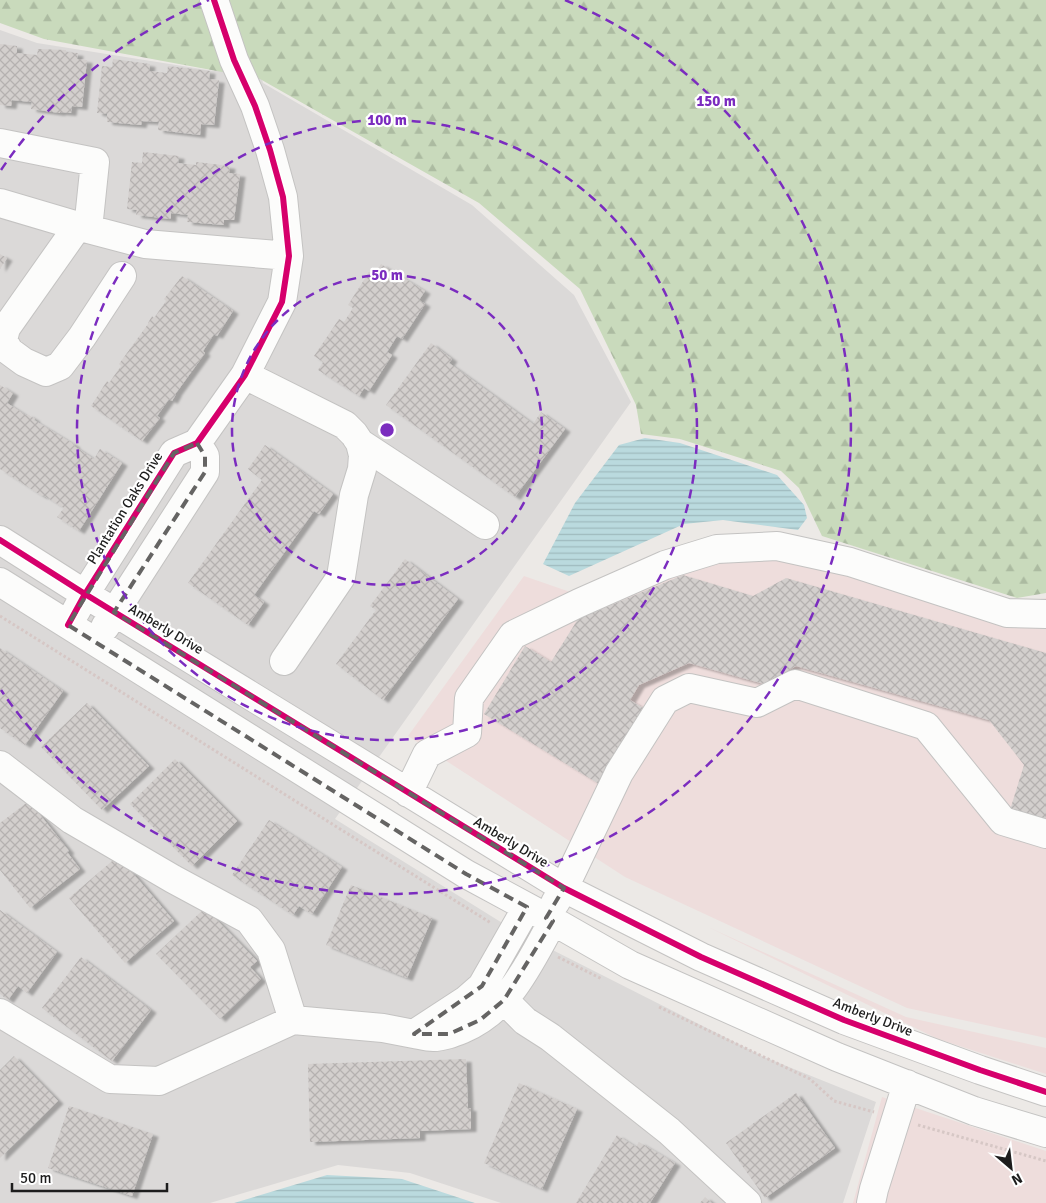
<svg xmlns="http://www.w3.org/2000/svg" width="1046" height="1203" font-family="Signika,sans-serif">
	<style>
		.residential { fill: #dbd9d8 }
		.commercial { fill: #eedddc }
		.forest { fill: url(#forest-firs) }
		.water { fill: url(#water-rules) }
		.building { fill: url(#building-cross-hatch); filter: url(#shadow) }
		.lines { fill: none; stroke-linecap: round; stroke-linejoin: round }
		.minor-casing { stroke: #c4c3c2; stroke-width: 30 }
		.path { stroke: #d6c7c5; stroke-width: 3; stroke-dasharray: 2.5 2.5; stroke-linecap: butt }
		.minor { stroke: #fcfcfb; stroke-width: 28 }
		.cycleway-casing { stroke: #fff; stroke-width: 9 }
		.cycleway { stroke: #d6006c; stroke-width: 6 }
		.marked { fill: none; stroke: #656463; stroke-width: 4; stroke-dasharray: 10 6; stroke-linejoin: round }
		.ring { fill: none; stroke: #7b2cbf; stroke-width: 2.5; stroke-dasharray: 9 6 }
		.labels { text-anchor: middle; dominant-baseline: central; stroke-width: 4.5; stroke-linejoin: round; paint-order: stroke }
		.street-label { font-size: 14px; fill: #1d1d1d; stroke: #fff }
		.centre { fill: #7b2cbf; stroke: #fff; stroke-width: 2.5 }
		.ring-label { font-size: 15px; text-anchor: middle; font-weight: bold; fill: #7b2cbf; stroke: #fff; stroke-width: 4.5; stroke-linejoin: round; paint-order: stroke }
	</style>
	<defs>
		<pattern id="forest-firs" width="22" height="20" patternUnits="userSpaceOnUse" patternTransform="scale(1.25)"><rect width="22" height="20" fill="#c9dabc"/><path d="M5 1l3.5 6h-7zM16 11l3.5 6h-7z" fill="#acbba1"/></pattern>
		<pattern id="water-rules" width="6" height="5" patternUnits="userSpaceOnUse" patternTransform="scale(1.25)"><rect width="6" height="5" fill="#badade"/><path d="M0 2.5h6" fill="none" stroke="#9fbbbe"/></pattern>
		<pattern id="building-cross-hatch" width="8" height="8" patternUnits="userSpaceOnUse" patternTransform="scale(1.25)"><rect width="8" height="8" fill="#d3cfcd"/><path d="M0 0l8 8M0 8l8-8" fill="none" stroke="#b5b1b0"/></pattern>
		<filter id="shadow"><feDropShadow dx="5.5" dy="3" stdDeviation="1" flood-color="#0004"/></filter>
	</defs>
	<rect width="100%" height="100%" fill="#ece9e6"/>
	<!-- residential -->
	<path class="residential" d="M 240,0 L 263,83 L 472,205 L 574,295 L 631,402 L 335,819 L 517,932 L 764,1057 L 876,1102 L 843,1203 L 501,1203 L 410,1173 L 338,1165 L 210,1203 L 0,1203 L 0,30 L 37,43 L 214,71 Z"/>
	<!-- commercial -->
	<path class="commercial" d="M 731,536 L 1017,603 L 1046,598 L 1046,1038 L 907,1008 L 625,877 L 408,736 L 524,576 L 576,594 Z
		M 708,927 L 906,1017 L 1046,1048 L 1046,1074 L 938,1039 Z
		M 882,1097 L 1046,1151 L 1046,1203 L 853,1203 Z"/>
	<!-- forest -->
	<path class="forest" d="M 0,0 L 1046,0 L 1046,593 L 1017,598 L 822,536 L 799,488 L 781,471 L 680,439 L 641,434 L 636,405 L 580,289 L 479,203 L 260,79 L 44,39 L 0,23 Z"/>
	<!-- water -->
	<path class="water" d="M 645,438 L 680,443 L 777,475 L 804,505 L 807,518 L 798,530 L 723,520 L 684,524 L 569,576 L 543,564 L 575,503 L 619,445 Z
		M 327,1175 L 402,1179 L 475,1203 L 234,1203 Z"/>
	<!-- building -->
	<path class="building" d="M 0,44 L 17,46 L 17,53 L 37,55 L 38,49 L 66,50 L 66,52 L 78,53 L 77,59 L 87,60 L 82,107 L 72,106 L 71,113 L 60,112 L 60,113 L 31,109 L 32,102 L 12,100 L 11,106 L 0,105 Z
		M 113,59 L 150,64 L 149,71 L 167,73 L 168,66 L 210,71 L 209,79 L 219,80 L 214,125 L 201,124 L 200,135 L 158,130 L 159,122 L 142,121 L 141,125 L 107,122 L 107,114 L 97,113 L 102,66 L 112,67 Z
		M 143,152 L 179,156 L 178,163 L 196,165 L 196,162 L 230,166 L 229,173 L 240,174 L 234,220 L 224,220 L 224,225 L 187,222 L 188,215 L 171,213 L 171,219 L 136,215 L 137,210 L 127,209 L 132,162 L 142,163 Z
		M 0,254 L 7,258 L 0,269 Z
		M 381,264 L 425,291 L 419,300 L 425,304 L 402,339 L 397,336 L 387,352 L 392,355 L 369,391 L 364,388 L 359,396 L 318,370 L 323,362 L 314,356 L 339,319 L 344,322 L 353,308 L 348,305 L 369,272 L 374,275 Z
		M 182,276 L 233,311 L 217,336 L 214,334 L 203,351 L 205,353 L 176,393 L 176,394 L 172,401 L 169,399 L 157,416 L 160,418 L 142,441 L 91,406 L 107,381 L 109,383 L 121,366 L 119,364 L 148,324 L 148,323 L 152,316 L 154,318 L 166,301 L 164,299 Z
		M 431,343 L 452,359 L 449,363 L 533,424 L 541,412 L 565,429 L 515,497 L 386,405 Z
		M 0,385 L 13,393 L 7,403 L 27,416 L 27,414 L 35,419 L 34,420 L 75,445 L 74,446 L 94,459 L 100,449 L 122,463 L 79,531 L 57,517 L 64,508 L 43,495 L 42,496 L 0,469 Z
		M 265,445 L 333,494 L 319,514 L 314,511 L 254,595 L 264,602 L 248,625 L 188,583 L 262,480 L 248,469 Z
		M 405,559 L 458,599 L 383,700 L 336,664 L 376,610 L 370,606 Z
		M 683,575 L 753,596 L 786,578 L 1046,653 L 1046,820 L 1010,810 L 1024,765 L 989,720 L 796,666 L 764,684 L 689,663 L 639,685 L 630,700 L 645,709 L 599,784 L 484,714 L 525,646 L 551,662 L 578,619 Z
		M 0,648 L 63,691 L 25,745 L 0,728 Z
		M 87,703 L 149,766 L 102,810 L 41,747 Z
		M 175,759 L 237,821 L 192,866 L 130,804 Z
		M 29,801 L 69,851 L 67,852 L 80,869 L 30,908 L 0,870 L 0,823 Z
		M 269,820 L 342,867 L 312,914 L 299,906 L 293,915 L 232,875 Z
		M 118,856 L 174,921 L 125,963 L 69,898 Z
		M 351,885 L 432,918 L 407,978 L 326,945 Z
		M 205,908 L 257,961 L 250,967 L 261,979 L 220,1019 L 156,954 Z
		M 0,910 L 57,952 L 27,993 L 18,986 L 8,1000 L 0,994 Z
		M 81,957 L 151,1010 L 112,1061 L 42,1008 Z
		M 14,1056 L 58,1101 L 0,1158 L 0,1070 Z
		M 466,1059 L 468,1108 L 471,1108 L 471,1129 L 420,1131 L 420,1138 L 310,1142 L 308,1064 Z
		M 519,1083 L 577,1109 L 542,1189 L 484,1163 Z
		M 796,1093 L 835,1148 L 765,1198 L 726,1143 Z
		M 69,1106 L 153,1134 L 132,1196 L 48,1168 Z
		M 617,1135 L 636,1147 L 639,1142 L 675,1163 L 650,1203 L 576,1203 Z
		M 705,1197 L 712,1203 L 700,1203 Z"/>
	<g class="lines">
		<!-- minor casing -->
		<g class="minor-casing">
			<path id="minor" d="M 0,143 L 95,162 L 88,229
				M 0,203 L 88,229 L 145,244 L 289,256
				M 78,226 L 6,328 L 3,340 L 9,351 L 24,362 L 46,372 L 60,366 L 82,337 L 122,276
				M 245,375 L 345,425 L 354,434 L 360,443 L 363,455 L 362,469 L 354,495 L 341,577 L 284,661
				M 360,443 L 485,525
				M 0,540 L 85,594 L 564,888 L 701,957 L 844,1020 L 980,1070 L 1046,1092
				M 0,582 L 466,874 L 553,921 L 630,965 L 837,1057 L 974,1111 L 1046,1133
				M 76,611 L 85,594 L 174,453 L 197,443 L 245,375 L 282,302 L 289,256 L 283,197 L 270,150 L 255,106 L 234,60 L 214,0
				M 105,627 L 205,472 L 205,456 L 197,443
				M 0,765 L 72,820 L 173,879 L 249,920 L 271,950 L 293,1020
				M 408,793 L 427,754 L 467,733 L 469,698 L 513,635 L 579,603 L 665,565 L 717,549 L 777,546 L 850,562 L 1007,613 L 1046,614
				M 555,903 L 564,888 L 619,773 L 665,700 L 689,688 L 757,703 L 795,684 L 926,726 L 1003,821 L 1046,834
				M 527,907 L 482,986 L 466,1000 L 414,1034 C 420,1035 427,1037 433,1037 C 443,1037 453,1033 463,1029 C 511,1008 529,963 553,921
				M 489,991 L 504,1000 L 525,1021 L 550,1037 L 669,1131 L 747,1203
				M 0,1013 L 110,1079 L 159,1081 L 293,1020 L 383,1028 L 414,1034
				M 871,1203 L 874,1189 L 907,1084"/>
		</g>
		<!-- path -->
		<path class="path" d="M 0,616 L 364,844 L 491,923
			M 558,957 L 602,979
			M 659,1007 L 810,1079 L 834,1101 L 874,1112
			M 918,1125 L 1046,1161"/>
		<!-- minor -->
		<use href="#minor" class="minor"/>
		<!-- cycleway casing -->
		<g class="cycleway-casing">
			<path id="cycleway" d="M 0,540 L 85,594 L 564,888 L 701,957 L 844,1020 L 980,1070 L 1046,1092
				M 68,625 L 85,594 L 174,453 L 197,443 L 245,375 L 282,302 L 289,256 L 283,197 L 270,150 L 255,106 L 234,60 L 214,0"/>
		</g>
		<!-- cycleway -->
		<use href="#cycleway" class="cycleway"/>
	</g>
	<!-- marked area -->
	<path class="marked" d="M 197,443 L 205,456 L 205,472 L 114,612 L 564,888 L 546,918 L 553,921 L 504,1000 L 480,1020 L 449,1034 L 414,1034 L 482,986 L 527,907 L 466,874 L 68,625 L 174,453 Z"/>
	<!-- distance rings -->
	<g class="ring">
		<circle cx="387" cy="430" r="155"/>
		<circle cx="387" cy="430" r="310"/>
		<path d="M1 170A465 465 0 0 1 209 0M565 0A465 465 0 1 1 1 690"/>
	</g>
	<g class="labels">
		<!-- street labels -->
		<g class="street-label">
			<text transform="translate(125 508) rotate(-58)">Plantation Oaks Drive</text>
			<text transform="translate(166 629) rotate(31)">Amberly Drive</text>
			<text transform="translate(511 842) rotate(31)">Amberly Drive</text>
			<text transform="translate(873 1017) rotate(21)">Amberly Drive</text>
		</g>
	</g>
	<circle cx="387" cy="430" r="8" class="centre"/>
	<g class="ring-label">
		<text x="716" y="106">150 m</text>
		<text x="387" y="125">100 m</text>
		<text x="387" y="280">50 m</text>
	</g>
	<!-- north arrow -->
	<g transform="translate(1011 1168) rotate(152)" stroke="#ffffff" stroke-width="4" paint-order="stroke">
	<path d="M0-4L9 19L0 12L-9 19Z" fill="#1d1d1d"/>
	<text y="-8" font-size="14" font-weight="bold" text-anchor="middle" fill="#1d1d1d">N</text>
	</g>
	<!-- scale -->
	<path d="M12 1183v8h155v-8" fill="none" stroke="#1d1d1d" stroke-width="2.5"/>
	<text x="20" y="1183" font-size="15" fill="#1d1d1d" stroke="#ffffff" stroke-width="4" paint-order="stroke">50 m</text>
</svg>
